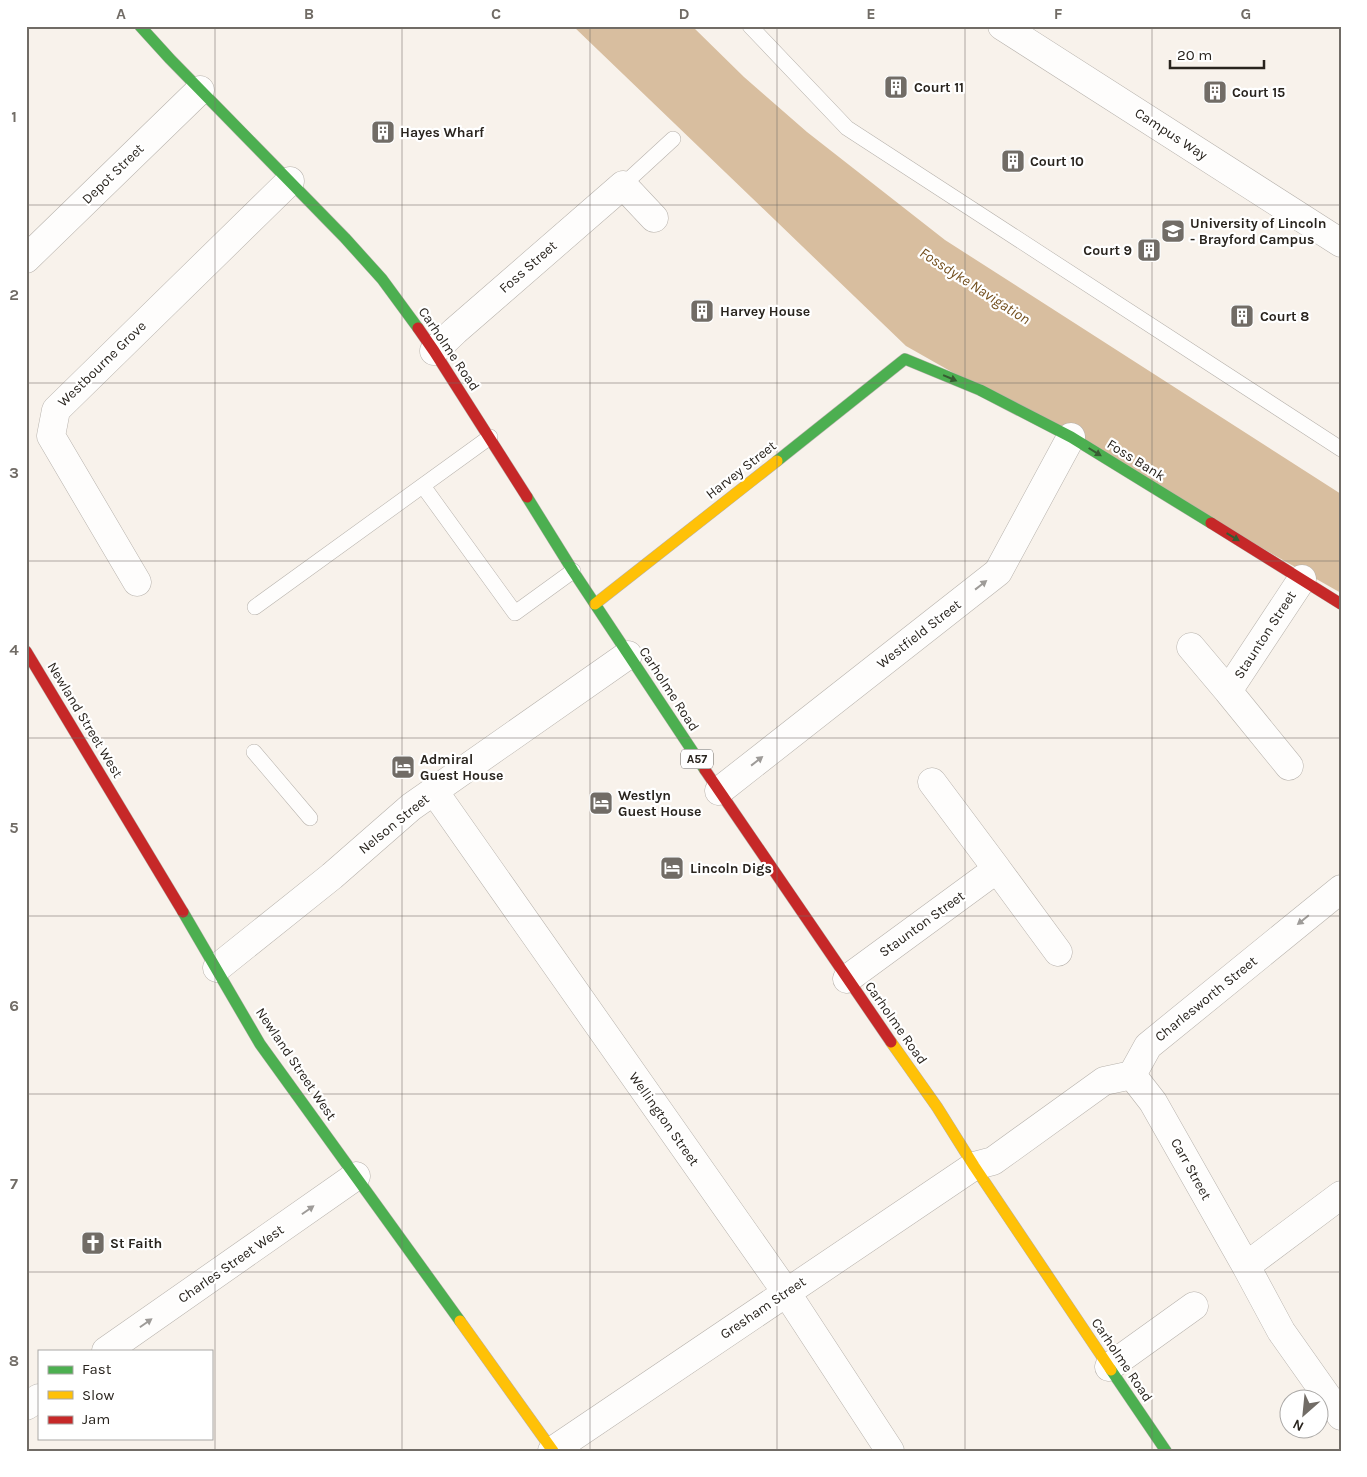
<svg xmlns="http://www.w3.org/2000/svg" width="1367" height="1477" font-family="Karla,sans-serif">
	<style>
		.water { fill: #d8be9f }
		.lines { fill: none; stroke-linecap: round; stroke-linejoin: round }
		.lane-casing { stroke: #b7b2ac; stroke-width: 16 }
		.street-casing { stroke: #b7b2ac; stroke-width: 29 }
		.fast-casing { stroke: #b7b2ac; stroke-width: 12 }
		.slow-casing { stroke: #b7b2ac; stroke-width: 12 }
		.jam-casing { stroke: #b7b2ac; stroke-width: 12 }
		.lane { stroke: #fefdfc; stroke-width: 15 }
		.street { stroke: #fefdfc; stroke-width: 28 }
		.fast { stroke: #4caf50; stroke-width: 11 }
		.slow { stroke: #ffc107; stroke-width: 11 }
		.jam { stroke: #c62828; stroke-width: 11 }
		.oneway { fill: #375c32 }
		.oneway2 { fill: #9e9b98 }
		.grid { fill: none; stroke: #716c66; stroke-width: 1; stroke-opacity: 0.55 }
		.labels { text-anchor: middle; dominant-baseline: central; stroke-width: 4.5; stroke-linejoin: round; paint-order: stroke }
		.shield { fill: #fff; stroke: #696662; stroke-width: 1 }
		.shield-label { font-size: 12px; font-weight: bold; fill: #29241e }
		.poi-label { font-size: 14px; font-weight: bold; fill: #29241e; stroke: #fff; text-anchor: start }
		.street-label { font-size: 14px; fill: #29241e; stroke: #fff }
		.water-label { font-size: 15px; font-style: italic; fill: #734f1e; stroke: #fff }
		.neatline { fill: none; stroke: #716c66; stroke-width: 2 }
		.grid-label { font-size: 16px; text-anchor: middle; font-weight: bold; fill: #716c66 }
	</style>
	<rect width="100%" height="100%" fill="#f8f2eb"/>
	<!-- water -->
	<path class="water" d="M 573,26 L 692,26 L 744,77 L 807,132 L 945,240 L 1341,494 L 1341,593 L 906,346 Z"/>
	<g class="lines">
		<!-- lane casing -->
		<g class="lane-casing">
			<path id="lane" d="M 750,26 L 847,128 L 1341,449
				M 623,185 L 673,139
				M 423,486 L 515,613 L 573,571
				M 255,607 L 490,437
				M 254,752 L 310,818"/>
		</g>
		<!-- street casing -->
		<g class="street-casing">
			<path id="street" d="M 1002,26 L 1341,243
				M 26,259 L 200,90
				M 434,351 L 455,331 L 623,185 L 654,218
				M 137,582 L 51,436 L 56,410 L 290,181
				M 1191,647 L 1228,691
				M 1289,766 L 1228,691 L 1302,579
				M 932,782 L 997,869
				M 434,791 L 786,1292 L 890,1451
				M 719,791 L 998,572 L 1071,437
				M 217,968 L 332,876 L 411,807 L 628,655
				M 847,979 L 997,869 L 1058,952
				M 1132,1075 L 1148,1046 L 1341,889
				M 1132,1075 L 1153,1102 L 1246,1266
				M 1341,1195 L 1246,1266 L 1281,1331 L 1341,1416
				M 106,1351 L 356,1176
				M 1109,1367 L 1194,1306
				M 26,1406 L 39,1398
				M 552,1451 L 974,1166 L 993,1161 L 1104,1081 L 1132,1075"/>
		</g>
		<!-- fast casing -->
		<g class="fast-casing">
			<path id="fast" d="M 140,26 L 170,59 L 345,238 L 382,279 L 418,328
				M 777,461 L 905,359 L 980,390 L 1071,437 L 1211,523
				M 527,497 L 573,571 L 705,770
				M 183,912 L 260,1044 L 460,1321
				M 1111,1370 L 1166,1451"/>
		</g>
		<!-- slow casing -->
		<g class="slow-casing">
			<path id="slow" d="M 595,604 L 777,461
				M 891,1042 L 937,1107 L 974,1166 L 1111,1370
				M 460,1321 L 553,1451"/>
		</g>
		<!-- jam casing -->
		<g class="jam-casing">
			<path id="jam" d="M 418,328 L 434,351 L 527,497
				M 1211,523 L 1341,604
				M 26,651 L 183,912
				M 705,770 L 891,1042"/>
		</g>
		<!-- lane -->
		<use href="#lane" class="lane"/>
		<!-- street -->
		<use href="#street" class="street"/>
		<!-- fast -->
		<use href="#fast" class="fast"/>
		<!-- slow -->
		<use href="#slow" class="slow"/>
		<!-- jam -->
		<use href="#jam" class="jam"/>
	</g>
	<!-- one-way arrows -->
	<defs><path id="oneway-solid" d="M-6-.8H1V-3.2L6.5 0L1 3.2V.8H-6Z" transform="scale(1.25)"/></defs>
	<g class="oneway">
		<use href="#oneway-solid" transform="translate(950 378) rotate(23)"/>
		<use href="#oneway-solid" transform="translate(1095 452) rotate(32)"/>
		<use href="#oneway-solid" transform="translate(1233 537) rotate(31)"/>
	</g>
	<g class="oneway2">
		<use href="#oneway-solid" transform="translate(981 585) rotate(-38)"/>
		<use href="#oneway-solid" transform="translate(757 761) rotate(-38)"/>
		<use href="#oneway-solid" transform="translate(1303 920) rotate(141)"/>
		<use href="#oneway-solid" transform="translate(308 1210) rotate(-35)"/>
		<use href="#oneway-solid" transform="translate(146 1323) rotate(-35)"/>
	</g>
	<!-- grid -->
	<path class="grid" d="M 215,26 L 215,1451M 402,26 L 402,1451M 590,26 L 590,1451M 777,26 L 777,1451M 965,26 L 965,1451M 1152,26 L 1152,1451M 26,205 L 1341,205M 26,383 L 1341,383M 26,561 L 1341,561M 26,738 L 1341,738M 26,916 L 1341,916M 26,1094 L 1341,1094M 26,1272 L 1341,1272"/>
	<!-- icons -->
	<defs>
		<g id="building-square" transform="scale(1.25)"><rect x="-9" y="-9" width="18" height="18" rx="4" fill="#716c66" stroke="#fff"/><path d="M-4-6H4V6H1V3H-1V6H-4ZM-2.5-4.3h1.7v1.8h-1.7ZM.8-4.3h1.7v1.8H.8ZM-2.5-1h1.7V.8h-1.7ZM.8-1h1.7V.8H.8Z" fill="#fff"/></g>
		<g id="university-square" transform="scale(1.25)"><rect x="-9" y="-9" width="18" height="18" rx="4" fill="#716c66" stroke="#fff"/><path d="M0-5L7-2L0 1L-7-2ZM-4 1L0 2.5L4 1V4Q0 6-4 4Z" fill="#fff"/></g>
		<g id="hotel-square" transform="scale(1.25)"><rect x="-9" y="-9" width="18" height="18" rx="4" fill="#716c66" stroke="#fff"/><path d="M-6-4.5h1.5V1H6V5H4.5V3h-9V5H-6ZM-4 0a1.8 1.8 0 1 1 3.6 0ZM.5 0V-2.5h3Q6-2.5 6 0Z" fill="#fff"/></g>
		<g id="church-square" transform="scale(1.25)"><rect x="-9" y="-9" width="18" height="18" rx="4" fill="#716c66" stroke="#fff"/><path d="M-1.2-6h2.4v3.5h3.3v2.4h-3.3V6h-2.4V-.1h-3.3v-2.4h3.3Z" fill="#fff"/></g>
	</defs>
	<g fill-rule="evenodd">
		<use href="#building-square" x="896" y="87"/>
		<use href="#building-square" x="1215" y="92"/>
		<use href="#building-square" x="383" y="132"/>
		<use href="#building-square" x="1013" y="161"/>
		<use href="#university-square" x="1173" y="231"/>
		<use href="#building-square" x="1149" y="250"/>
		<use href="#building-square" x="702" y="311"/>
		<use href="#building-square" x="1242" y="316"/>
		<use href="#hotel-square" x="403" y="767"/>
		<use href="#hotel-square" x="601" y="803"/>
		<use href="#hotel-square" x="672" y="868"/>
		<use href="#church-square" x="93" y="1243"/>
	</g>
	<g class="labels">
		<!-- shield labels -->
		<rect class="shield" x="681" y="749.5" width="32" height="19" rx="4"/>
		<g class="shield-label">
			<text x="697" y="759">A57</text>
		</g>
		<!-- poi labels -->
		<g class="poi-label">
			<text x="914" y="87">Court 11</text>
			<text x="1232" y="92">Court 15</text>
			<text x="400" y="132">Hayes Wharf</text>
			<text x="1030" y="161">Court 10</text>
			<text x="1190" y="223">University of Lincoln<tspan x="1190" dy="16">- Brayford Campus</tspan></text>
			<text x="1132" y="250" text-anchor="end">Court 9</text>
			<text x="720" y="311">Harvey House</text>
			<text x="1260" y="316">Court 8</text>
			<text x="420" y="759">Admiral<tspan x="420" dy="16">Guest House</tspan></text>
			<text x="618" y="795">Westlyn<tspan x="618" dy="16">Guest House</tspan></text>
			<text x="690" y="868">Lincoln Digs</text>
			<text x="110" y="1243">St Faith</text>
		</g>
		<!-- street labels -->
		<g class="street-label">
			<text transform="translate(1171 134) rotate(33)">Campus Way</text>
			<text transform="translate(113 174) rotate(-44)">Depot Street</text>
			<text transform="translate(528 267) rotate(-41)">Foss Street</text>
			<text transform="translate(449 349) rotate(56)">Carholme Road</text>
			<text transform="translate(102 364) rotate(-44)">Westbourne Grove</text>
			<text transform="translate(1136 460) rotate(32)">Foss Bank</text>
			<text transform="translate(741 470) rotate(-38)">Harvey Street</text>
			<text transform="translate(919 634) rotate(-38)">Westfield Street</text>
			<text transform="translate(1265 635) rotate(-57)">Staunton Street</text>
			<text transform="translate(669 689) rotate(57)">Carholme Road</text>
			<text transform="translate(85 720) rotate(59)">Newland Street West</text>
			<text transform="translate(394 824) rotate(-39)">Nelson Street</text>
			<text transform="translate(922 924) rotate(-36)">Staunton Street</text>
			<text transform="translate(1206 999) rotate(-39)">Charlesworth Street</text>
			<text transform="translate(896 1023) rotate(55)">Carholme Road</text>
			<text transform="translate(296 1064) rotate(56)">Newland Street West</text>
			<text transform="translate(664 1119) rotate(55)">Wellington Street</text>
			<text transform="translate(1191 1169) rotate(61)">Carr Street</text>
			<text transform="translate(231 1264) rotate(-35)">Charles Street West</text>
			<text transform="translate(763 1308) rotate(-34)">Gresham Street</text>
			<text transform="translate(1122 1360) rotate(56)">Carholme Road</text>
		</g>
		<!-- water labels -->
		<g class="water-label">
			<text transform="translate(975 286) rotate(33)">Fossdyke Navigation</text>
		</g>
	</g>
	<!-- border -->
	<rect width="1367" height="1477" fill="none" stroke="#ffffff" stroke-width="55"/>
	<!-- legend -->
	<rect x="38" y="1350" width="175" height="90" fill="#ffffff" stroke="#a9a7a5"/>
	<rect x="48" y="1366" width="25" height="8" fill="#4caf50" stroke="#a9a7a5"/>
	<text x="82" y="1374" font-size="15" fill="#29241e">Fast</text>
	<rect x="48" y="1391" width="25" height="8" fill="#ffc107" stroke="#a9a7a5"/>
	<text x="82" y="1400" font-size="15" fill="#29241e">Slow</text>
	<rect x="48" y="1416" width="25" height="8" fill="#c62828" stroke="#a9a7a5"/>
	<text x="82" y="1424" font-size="15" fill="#29241e">Jam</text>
	<!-- north arrow -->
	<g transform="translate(1304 1414) rotate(207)"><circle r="24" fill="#ffffff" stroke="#a9a7a5"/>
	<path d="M0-4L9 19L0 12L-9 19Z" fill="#716c66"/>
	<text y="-8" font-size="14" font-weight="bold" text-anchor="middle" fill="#29241e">N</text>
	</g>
	<!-- scale -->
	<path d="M1170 60v8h94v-8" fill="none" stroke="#29241e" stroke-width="2.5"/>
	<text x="1177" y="60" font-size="15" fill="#29241e" stroke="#ffffff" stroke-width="4" paint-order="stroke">20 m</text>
	<rect x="28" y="28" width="1312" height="1422" class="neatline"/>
	<g class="grid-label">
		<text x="121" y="19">A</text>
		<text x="309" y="19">B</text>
		<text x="496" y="19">C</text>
		<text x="684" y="19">D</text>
		<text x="871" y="19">E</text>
		<text x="1058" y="19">F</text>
		<text x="1246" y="19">G</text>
		<text x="14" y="122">1</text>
		<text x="14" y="300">2</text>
		<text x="14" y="478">3</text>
		<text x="14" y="655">4</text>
		<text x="14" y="833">5</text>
		<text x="14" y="1011">6</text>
		<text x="14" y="1189">7</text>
		<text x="14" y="1366">8</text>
	</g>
</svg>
